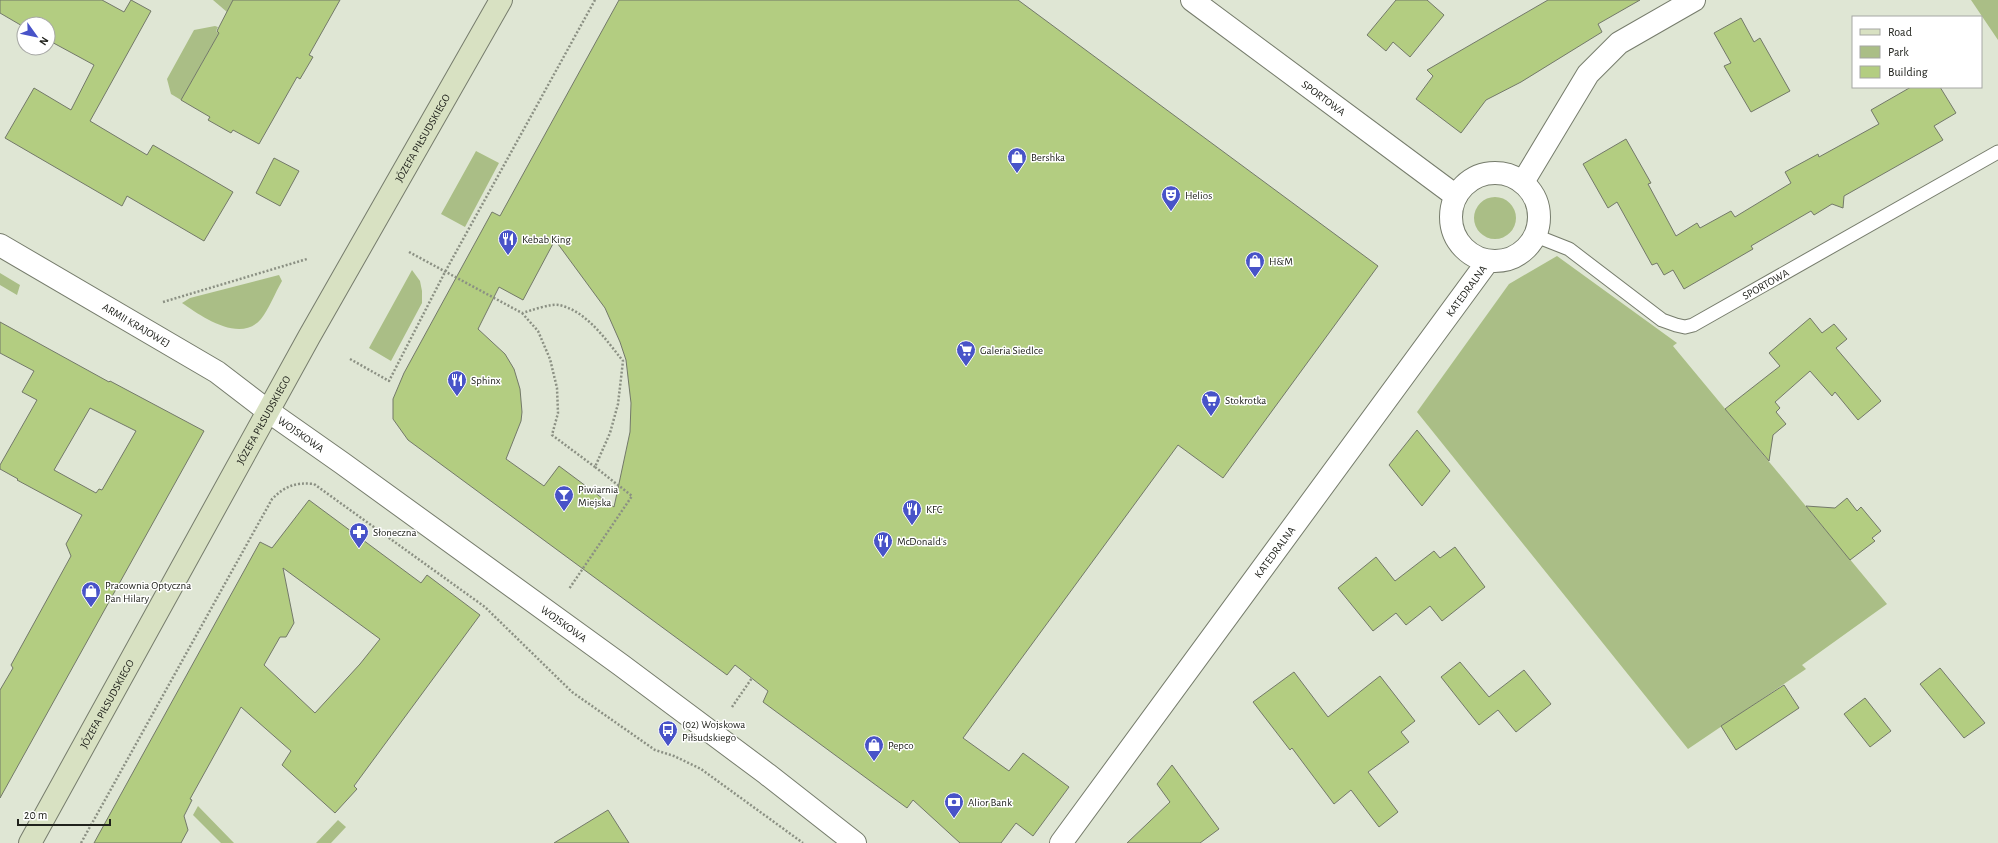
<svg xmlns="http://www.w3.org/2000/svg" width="1998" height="843" font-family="'Alegreya Sans',sans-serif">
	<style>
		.green { fill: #aabe86 }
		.building { fill: #b3cd81; stroke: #737969; fill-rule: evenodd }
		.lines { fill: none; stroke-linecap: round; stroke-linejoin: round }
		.service-casing { stroke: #767c6c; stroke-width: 15 }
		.minor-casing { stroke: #767c6c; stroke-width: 24 }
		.tertiary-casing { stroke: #767c6c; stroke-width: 24 }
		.secondary-casing { stroke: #767c6c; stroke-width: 24 }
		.path { stroke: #8b9083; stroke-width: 2.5; stroke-dasharray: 2 2; stroke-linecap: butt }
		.service { stroke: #fff; stroke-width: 13 }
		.minor { stroke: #fff; stroke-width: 22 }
		.tertiary { stroke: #fff; stroke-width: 22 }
		.secondary { stroke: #d8e1c2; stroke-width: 22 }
		.labels { text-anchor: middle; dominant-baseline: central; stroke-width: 3; stroke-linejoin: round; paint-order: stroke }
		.street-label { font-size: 11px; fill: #20221c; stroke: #fff }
		.poi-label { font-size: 11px; fill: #20221c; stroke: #fff; text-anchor: start }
	</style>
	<rect width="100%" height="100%" fill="#dfe6d4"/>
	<!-- green -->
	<path class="green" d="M 213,0 L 238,0 L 232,10 L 229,8 L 227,12 Z
		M 1971,0 L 1998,0 L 1998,40 Z
		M 215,26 L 218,27 L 216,31 L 219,33 L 181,100 L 171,94 L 167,79 L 194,30 Z
		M 476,151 L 499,163 L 465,227 L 441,214 Z
		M1474 218a21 21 0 1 1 42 0a21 21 0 1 1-42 0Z
		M 1557,256 L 1677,343 L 1673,346 L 1887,604 L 1802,665 L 1806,669 L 1688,749 L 1417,412 L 1509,284 Z
		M 412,270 L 420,281 L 422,291 L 422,303 L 391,361 L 369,348 Z
		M 0,273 L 20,285 L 17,295 L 0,285 Z
		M 279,275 L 282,281 C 275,293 269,309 261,319 C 240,344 201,316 182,303 L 190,298 Z
		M 198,806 L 234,843 L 221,843 L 193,815 Z
		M 338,820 L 346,827 L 331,843 L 316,843 Z"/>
	<!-- building -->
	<path class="building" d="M 0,0 L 102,0 L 124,12 L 131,0 L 151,11 L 90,121 L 147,155 L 153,145 L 233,192 L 204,241 L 127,196 L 122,206 L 5,138 L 34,88 L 71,110 L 94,65 L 48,40 L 48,24 L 24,24 L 24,27 L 0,13 Z
		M 233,0 L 340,0 L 309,55 L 313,57 L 300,79 L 297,77 L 259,144 L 233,130 L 231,133 L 208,120 L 210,117 L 181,100 L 219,33 L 217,31 Z
		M 619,0 L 1018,0 L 1378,266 L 1223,478 L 1178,445 L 963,738 L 1009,771 L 1023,753 L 1069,787 L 1033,836 L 1016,823 L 1001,843 L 960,843 L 913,800 L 907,808 L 763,702 L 768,691 L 735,665 L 727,675 L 408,440 L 393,419 L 393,399 L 404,373 L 492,212 L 500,216 ZM 555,240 L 605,308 L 620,342 L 626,360 L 631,403 L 630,432 L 614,507 L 559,466 L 544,486 L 506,459 L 521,421 L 522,412 L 520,389 L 514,369 L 505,354 L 478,329 L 499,287 L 523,300 Z
		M 1396,0 L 1427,0 L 1444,15 L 1410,57 L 1393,42 L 1386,51 L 1367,35 Z
		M 1548,0 L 1640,0 L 1598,24 L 1602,32 L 1521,82 L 1486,100 L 1461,133 L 1416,99 L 1433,76 L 1427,70 Z
		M 1741,18 L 1754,42 L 1760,38 L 1790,91 L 1751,112 L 1724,66 L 1731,63 L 1714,33 Z
		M 1911,87 L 1940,87 L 1956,113 L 1934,126 L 1943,140 L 1844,196 L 1843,208 L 1832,204 L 1814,215 L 1811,211 L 1751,246 L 1753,249 L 1684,289 L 1673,270 L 1664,275 L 1657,263 L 1652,265 L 1617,202 L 1608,208 L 1583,164 L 1626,139 L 1651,183 L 1648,184 L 1676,236 L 1697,223 L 1700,228 L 1731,211 L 1735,217 L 1791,183 L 1785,172 L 1818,154 L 1819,157 L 1879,124 L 1871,110 Z
		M 274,158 L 299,171 L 280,206 L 256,193 Z
		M 1810,318 L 1822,333 L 1834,324 L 1847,339 L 1836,348 L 1881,401 L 1858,420 L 1835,392 L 1832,396 L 1810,371 L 1775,402 L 1780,408 L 1776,412 L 1786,424 L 1773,435 L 1769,461 L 1725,409 L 1780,366 L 1769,353 Z
		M 0,322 L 109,382 L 110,381 L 204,431 L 0,798 L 0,690 L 13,668 L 11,665 L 71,556 L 66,544 L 82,515 L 17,480 L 18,479 L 0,469 L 0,465 L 37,400 L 22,392 L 34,371 L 0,353 ZM 90,408 L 136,431 L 102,490 L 99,489 L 96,493 L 54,470 Z
		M 1417,430 L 1450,471 L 1422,506 L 1389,465 Z
		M 1847,498 L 1857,511 L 1861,507 L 1881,531 L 1872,538 L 1875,541 L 1850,560 L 1806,506 L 1835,508 Z
		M 309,500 L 421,583 L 427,575 L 480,615 L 354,786 L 357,789 L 335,813 L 282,765 L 291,751 L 241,707 L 190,799 L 192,800 L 184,816 L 188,830 L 181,843 L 94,843 L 260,542 L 272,548 ZM 283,568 L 380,639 L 360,664 L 315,713 L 264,665 L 280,637 L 286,637 L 294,623 Z
		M 1455,547 L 1485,587 L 1442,621 L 1430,606 L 1406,625 L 1396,613 L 1373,631 L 1338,588 L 1376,557 L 1395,581 L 1434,551 L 1440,558 Z
		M 1460,662 L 1489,697 L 1524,670 L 1551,704 L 1516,732 L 1498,710 L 1479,725 L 1441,677 Z
		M 1940,668 L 1985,723 L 1964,738 L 1920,684 Z
		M 1294,672 L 1328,717 L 1380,676 L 1415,721 L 1401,732 L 1409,742 L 1368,772 L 1398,812 L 1379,827 L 1351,790 L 1334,804 L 1292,748 L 1290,750 L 1253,702 Z
		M 1784,685 L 1799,708 L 1736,750 L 1721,726 Z
		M 1865,698 L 1891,731 L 1870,747 L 1844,714 Z
		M 1172,765 L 1219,829 L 1200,843 L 1127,843 L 1170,802 L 1157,784 Z
		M 608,810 L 629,843 L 554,843 Z"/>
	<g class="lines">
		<!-- service casing -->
		<g class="service-casing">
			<g id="service">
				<path id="s1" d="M 1536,236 L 1569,249 L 1662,320 L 1676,325 L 1685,327 L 1693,325 L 1998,152"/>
			</g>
		</g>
		<!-- minor casing -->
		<g class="minor-casing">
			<g id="minor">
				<path id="s2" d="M 1192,0 L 1456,196"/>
				<circle cx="1495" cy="217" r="44"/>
				<path d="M 1523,182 L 1588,74 L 1619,43 L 1694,0"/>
				<path id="s3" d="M 1061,843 L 1488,261"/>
			</g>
		</g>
		<!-- tertiary casing -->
		<g class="tertiary-casing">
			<g id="tertiary">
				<path id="s4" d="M 0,245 L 217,372 L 268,411 L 342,463 L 621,665 L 767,774 L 855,843"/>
			</g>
		</g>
		<!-- secondary casing -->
		<g class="secondary-casing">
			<g id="secondary">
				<path id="s5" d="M 30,843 L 309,337 L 501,0"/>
			</g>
		</g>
		<!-- path -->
		<path class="path" d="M 409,252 L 522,313 C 530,311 551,303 559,305 C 587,311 606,340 623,361 L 618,404 L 610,433 L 595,467 L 632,496 L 569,589
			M 163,302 L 307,259
			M 522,313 L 538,331 L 550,359 L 557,388 L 558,413 L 552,435 L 595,467
			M 350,359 L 389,381 L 445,272 L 595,0
			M 732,707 L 752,678
			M 81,843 L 272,499 C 285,486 296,482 314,484 L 485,607 L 572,692 L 655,750 L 674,756 L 701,769 L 803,843"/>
		<!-- service -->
		<use href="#service" class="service"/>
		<!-- minor -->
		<use href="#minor" class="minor"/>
		<!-- tertiary -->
		<use href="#tertiary" class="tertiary"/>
		<!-- secondary -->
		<use href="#secondary" class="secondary"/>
	</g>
	<!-- icons -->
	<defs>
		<g id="shop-pin" transform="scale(1)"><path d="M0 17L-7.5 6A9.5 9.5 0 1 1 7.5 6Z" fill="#4853c8" stroke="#fff"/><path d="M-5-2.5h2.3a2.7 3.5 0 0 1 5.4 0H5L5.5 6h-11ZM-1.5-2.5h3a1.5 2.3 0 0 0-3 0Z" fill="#fff"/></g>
		<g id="theatre-pin" transform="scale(1)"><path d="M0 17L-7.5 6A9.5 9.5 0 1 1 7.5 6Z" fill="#4853c8" stroke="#fff"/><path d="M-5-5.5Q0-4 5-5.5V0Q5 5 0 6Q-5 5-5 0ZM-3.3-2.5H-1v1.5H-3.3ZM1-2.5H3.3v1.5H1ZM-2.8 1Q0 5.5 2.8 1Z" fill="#fff"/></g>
		<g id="restaurant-pin" transform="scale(1)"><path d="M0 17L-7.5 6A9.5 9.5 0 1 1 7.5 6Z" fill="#4853c8" stroke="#fff"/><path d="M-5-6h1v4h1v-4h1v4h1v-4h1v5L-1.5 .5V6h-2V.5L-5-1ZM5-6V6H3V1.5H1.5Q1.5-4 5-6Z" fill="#fff"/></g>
		<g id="supermarket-pin" transform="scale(1)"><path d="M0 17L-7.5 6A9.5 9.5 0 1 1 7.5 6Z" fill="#4853c8" stroke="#fff"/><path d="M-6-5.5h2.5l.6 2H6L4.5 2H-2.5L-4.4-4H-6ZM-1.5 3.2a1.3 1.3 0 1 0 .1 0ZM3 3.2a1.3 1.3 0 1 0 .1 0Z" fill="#fff"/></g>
		<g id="bar-pin" transform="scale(1)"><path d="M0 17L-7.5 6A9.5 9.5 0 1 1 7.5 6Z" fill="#4853c8" stroke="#fff"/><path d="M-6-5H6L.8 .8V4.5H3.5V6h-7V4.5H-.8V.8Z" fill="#fff"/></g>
		<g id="pharmacy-pin" transform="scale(1)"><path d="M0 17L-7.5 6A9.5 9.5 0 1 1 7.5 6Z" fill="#4853c8" stroke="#fff"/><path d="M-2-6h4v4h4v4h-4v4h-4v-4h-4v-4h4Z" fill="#fff"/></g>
		<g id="bus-pin" transform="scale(1)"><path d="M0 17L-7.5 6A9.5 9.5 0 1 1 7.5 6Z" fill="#4853c8" stroke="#fff"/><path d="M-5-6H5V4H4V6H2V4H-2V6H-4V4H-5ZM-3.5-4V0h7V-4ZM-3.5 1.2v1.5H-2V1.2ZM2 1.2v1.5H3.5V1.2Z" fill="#fff"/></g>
		<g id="bank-pin" transform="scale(1)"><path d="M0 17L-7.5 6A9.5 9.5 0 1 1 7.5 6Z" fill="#4853c8" stroke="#fff"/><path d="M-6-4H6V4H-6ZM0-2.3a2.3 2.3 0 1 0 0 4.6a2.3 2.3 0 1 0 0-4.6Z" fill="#fff"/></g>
	</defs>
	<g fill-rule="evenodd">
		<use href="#shop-pin" x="1017" y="157"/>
		<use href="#theatre-pin" x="1171" y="195"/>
		<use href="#restaurant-pin" x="508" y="239"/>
		<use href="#shop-pin" x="1255" y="261"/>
		<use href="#supermarket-pin" x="966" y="350"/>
		<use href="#restaurant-pin" x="457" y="380"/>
		<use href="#supermarket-pin" x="1211" y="400"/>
		<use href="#bar-pin" x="564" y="495"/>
		<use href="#restaurant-pin" x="912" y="509"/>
		<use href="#pharmacy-pin" x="359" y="532"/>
		<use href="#restaurant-pin" x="883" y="541"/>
		<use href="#shop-pin" x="91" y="591"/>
		<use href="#bus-pin" x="668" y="730"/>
		<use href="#shop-pin" x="874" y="745"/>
		<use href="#bank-pin" x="954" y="802"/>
	</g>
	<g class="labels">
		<!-- street labels -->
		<g class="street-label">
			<text stroke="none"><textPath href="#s2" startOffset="164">SPORTOWA</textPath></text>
			<text stroke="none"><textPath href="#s5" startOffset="807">JÓZEFA PIŁSUDSKIEGO</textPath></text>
			<text stroke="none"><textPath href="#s1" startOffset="268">SPORTOWA</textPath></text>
			<text stroke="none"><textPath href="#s3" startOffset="685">KATEDRALNA</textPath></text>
			<text stroke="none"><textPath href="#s4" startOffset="158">ARMII KRAJOWEJ</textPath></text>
			<text stroke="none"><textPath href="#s5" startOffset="483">JÓZEFA PIŁSUDSKIEGO</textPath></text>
			<text stroke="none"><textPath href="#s4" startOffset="356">WOJSKOWA</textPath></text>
			<text stroke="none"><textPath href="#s3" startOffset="361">KATEDRALNA</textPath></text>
			<text stroke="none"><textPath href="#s4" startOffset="680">WOJSKOWA</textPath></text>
			<text stroke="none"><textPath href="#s5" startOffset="159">JÓZEFA PIŁSUDSKIEGO</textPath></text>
		</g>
		<!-- poi labels -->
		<g class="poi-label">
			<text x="1031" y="157">Bershka</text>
			<text x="1185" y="195">Helios</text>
			<text x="522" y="239">Kebab King</text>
			<text x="1269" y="261">H&amp;M</text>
			<text x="980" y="350">Galeria Siedlce</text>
			<text x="471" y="380">Sphinx</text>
			<text x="1225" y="400">Stokrotka</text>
			<text x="578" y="489">Piwiarnia<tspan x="578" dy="13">Miejska</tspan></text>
			<text x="926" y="509">KFC</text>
			<text x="373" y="532">Słoneczna</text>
			<text x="897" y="541">McDonald's</text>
			<text x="105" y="585">Pracownia Optyczna<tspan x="105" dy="13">Pan Hilary</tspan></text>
			<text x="682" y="724">(02) Wojskowa<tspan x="682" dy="13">Piłsudskiego</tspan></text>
			<text x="888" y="745">Pepco</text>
			<text x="968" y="802">Alior Bank</text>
		</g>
	</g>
	<!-- legend -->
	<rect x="1852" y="16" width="130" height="72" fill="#ffffff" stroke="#a6a7a4"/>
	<rect x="1860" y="29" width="20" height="6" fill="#d8e1c2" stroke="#a6a7a4"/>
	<text x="1888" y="36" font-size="12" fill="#20221c">Road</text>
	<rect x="1860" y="46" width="20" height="12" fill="#aabe86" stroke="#a6a7a4"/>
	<text x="1888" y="56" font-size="12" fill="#20221c">Park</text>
	<rect x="1860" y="66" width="20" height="12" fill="#b3cd81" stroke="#a6a7a4"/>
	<text x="1888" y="76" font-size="12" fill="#20221c">Building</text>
	<!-- north arrow -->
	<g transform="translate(36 36) rotate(123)"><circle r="19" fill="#ffffff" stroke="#a6a7a4"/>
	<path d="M0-3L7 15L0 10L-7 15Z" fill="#4853c8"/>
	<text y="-6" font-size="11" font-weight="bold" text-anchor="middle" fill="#20221c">N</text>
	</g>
	<!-- scale -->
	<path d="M18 819v6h92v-6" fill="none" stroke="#20221c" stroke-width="2"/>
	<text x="24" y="819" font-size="12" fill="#20221c" stroke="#ffffff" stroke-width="3" paint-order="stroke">20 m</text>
</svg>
